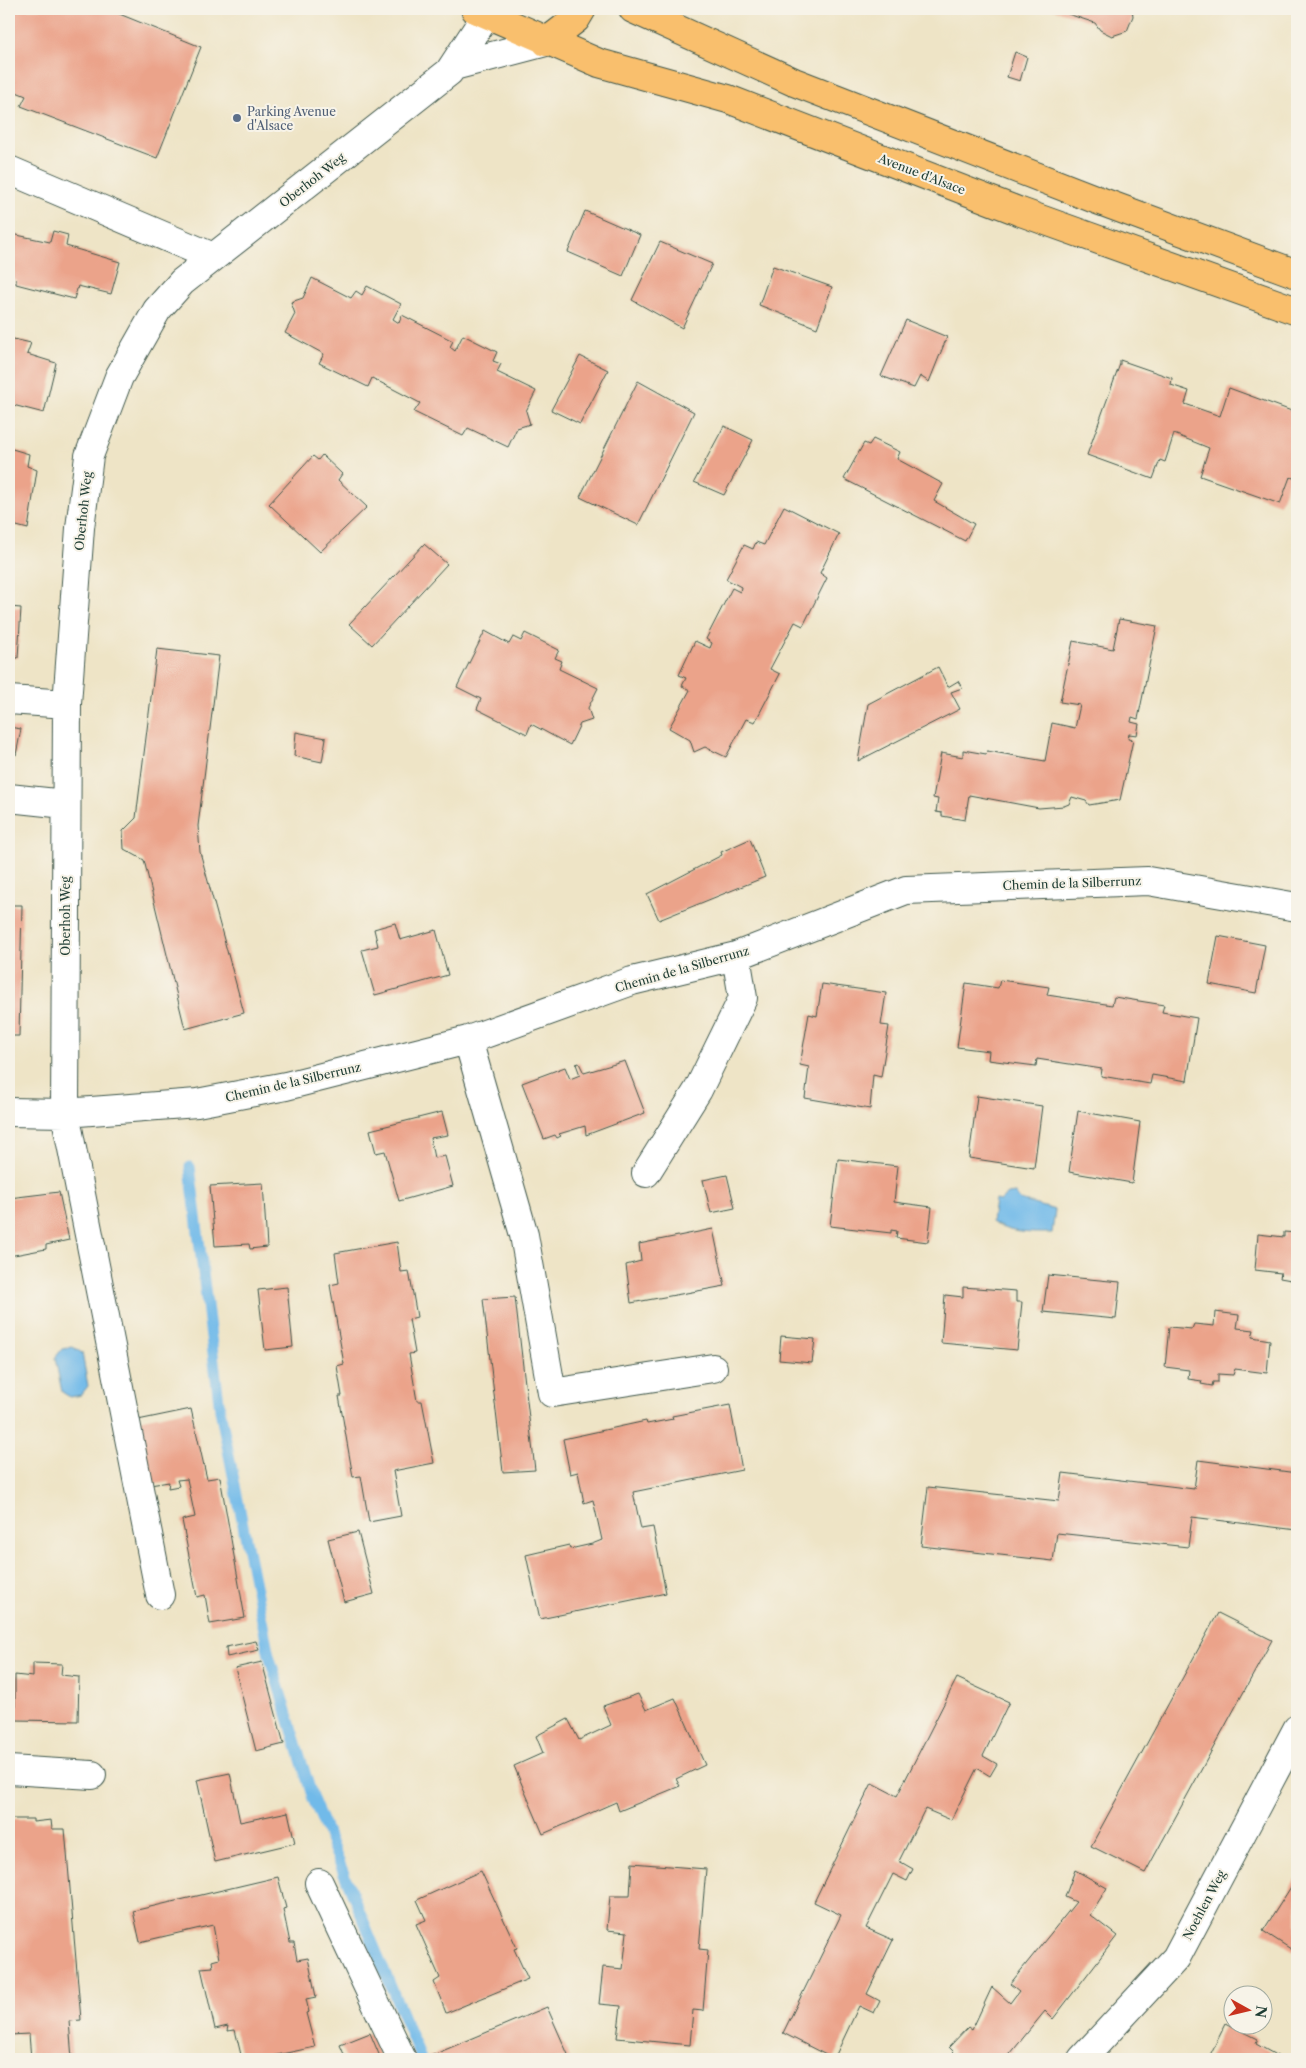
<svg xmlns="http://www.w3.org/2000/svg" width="1306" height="2068" font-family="'Libre Caslon Text',serif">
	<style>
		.water { fill: #71bae9; stroke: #487c8e }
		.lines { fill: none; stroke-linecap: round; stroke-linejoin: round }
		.stream { stroke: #71bae9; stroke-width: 11 }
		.building { fill: #eba38a }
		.minor-casing { stroke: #3e564a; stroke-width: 30 }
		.major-casing { stroke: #3e564a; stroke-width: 30 }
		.minor { stroke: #fff; stroke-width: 28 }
		.major { stroke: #f9bf6d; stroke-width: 28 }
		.service-dot { fill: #5c6f8a; stroke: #f7f3e8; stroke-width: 2 }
		.labels { text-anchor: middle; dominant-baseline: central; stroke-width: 4; stroke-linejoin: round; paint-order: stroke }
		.service-label { font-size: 12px; fill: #4e5e75; stroke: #f7f3e8; text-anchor: start }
		.street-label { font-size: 12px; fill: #1f3d34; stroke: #f7f3e8 }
	</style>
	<rect width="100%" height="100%" fill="#f7f3e8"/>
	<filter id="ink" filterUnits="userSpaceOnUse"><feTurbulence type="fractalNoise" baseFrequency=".02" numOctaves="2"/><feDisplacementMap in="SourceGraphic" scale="10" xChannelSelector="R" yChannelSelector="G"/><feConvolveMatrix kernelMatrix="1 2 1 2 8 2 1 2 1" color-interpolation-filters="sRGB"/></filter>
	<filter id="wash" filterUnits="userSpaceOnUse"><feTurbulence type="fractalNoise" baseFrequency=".0096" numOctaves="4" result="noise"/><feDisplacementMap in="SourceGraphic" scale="20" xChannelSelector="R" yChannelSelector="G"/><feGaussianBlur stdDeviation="1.12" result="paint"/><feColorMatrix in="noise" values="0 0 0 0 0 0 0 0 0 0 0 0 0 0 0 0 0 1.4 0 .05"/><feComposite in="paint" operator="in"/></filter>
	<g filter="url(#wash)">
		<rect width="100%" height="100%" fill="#eee4c6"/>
		<!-- water -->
		<path class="water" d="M 1015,1193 L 1020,1200 L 1055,1210 L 1052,1233 C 1032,1233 1009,1234 992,1222 L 995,1200 L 1000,1201 L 1008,1194 Z
			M 73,1347 L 82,1353 L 88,1386 L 81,1395 L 70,1397 L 62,1392 L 55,1358 L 62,1349 Z"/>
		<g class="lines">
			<!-- stream -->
			<path class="stream" d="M 190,1167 L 220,1410 L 269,1655 L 313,1799 L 421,2059"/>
		</g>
		<g id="blocks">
			<!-- building -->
			<path class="building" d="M 9,9 L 107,9 L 201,47 L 157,158 L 21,106 L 26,96 L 9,89 Z
				M 1053,9 L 1132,9 L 1133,16 L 1127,31 L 1112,36 L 1100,30 L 1095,23 Z
				M 1015,52 L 1027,57 L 1020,81 L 1007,77 Z
				M 585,211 L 640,235 L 623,276 L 568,252 Z
				M 53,231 L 68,235 L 66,246 L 120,262 L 111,294 L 78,286 L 74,299 L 16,284 L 16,280 L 9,278 L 9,236 L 12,234 L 50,242 Z
				M 660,242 L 712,264 L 682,328 L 632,300 Z
				M 773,266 L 832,287 L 817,328 L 759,305 Z
				M 312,278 L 351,298 L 356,291 L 362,295 L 367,286 L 401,304 L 393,319 L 399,323 L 402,315 L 453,341 L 450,347 L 455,351 L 463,335 L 497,352 L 493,361 L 501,364 L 497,372 L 536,391 L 526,411 L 530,424 L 517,428 L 508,447 L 468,428 L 463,436 L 414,412 L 420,403 L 372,378 L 368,387 L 319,363 L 324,354 L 285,333 L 295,314 L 291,302 L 303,298 Z
				M 906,320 L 947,337 L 929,382 L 920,376 L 914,388 L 881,376 Z
				M 9,338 L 31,343 L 27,354 L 56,363 L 44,413 L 9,404 Z
				M 580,356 L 608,370 L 580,424 L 551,410 Z
				M 1120,360 L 1172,378 L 1171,385 L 1189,391 L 1185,404 L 1220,416 L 1229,388 L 1297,413 L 1297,479 L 1290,477 L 1280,504 L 1200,476 L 1209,448 L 1174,434 L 1165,462 L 1160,460 L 1153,479 L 1087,455 L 1120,364 Z
				M 638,381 L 694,412 L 638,525 L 580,497 Z
				M 724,426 L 753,440 L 724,495 L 694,482 Z
				M 873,439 L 900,452 L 897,459 L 943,484 L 934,501 L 974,524 L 965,541 L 844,479 L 864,443 L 869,445 Z
				M 9,448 L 29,454 L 27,466 L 37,470 L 28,529 L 9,524 Z
				M 322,455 L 342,474 L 338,480 L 367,507 L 320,552 L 269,504 L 313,456 L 318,460 Z
				M 784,506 L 839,534 L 820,573 L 827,578 L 803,626 L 795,622 L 770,669 L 780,674 L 755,722 L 746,719 L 726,757 L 705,747 L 694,752 L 690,740 L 669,728 L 690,690 L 682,686 L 686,678 L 679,675 L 695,641 L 710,648 L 712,643 L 706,639 L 732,588 L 740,592 L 741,587 L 726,579 L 744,545 L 753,549 L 756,542 L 764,545 Z
				M 424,544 L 447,564 L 372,645 L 349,624 Z
				M 9,607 L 21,608 L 18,658 L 9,658 Z
				M 1119,619 L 1157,626 L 1138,719 L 1132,717 L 1131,722 L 1139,724 L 1137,735 L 1129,734 L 1128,739 L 1133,740 L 1120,800 L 1089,805 L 1086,801 L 1072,797 L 1069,804 L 1064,806 L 1039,808 L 969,795 L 965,820 L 942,816 L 942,813 L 936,812 L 938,799 L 933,798 L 941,753 L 963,757 L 963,750 L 986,754 L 987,751 L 1045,761 L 1052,723 L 1075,728 L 1080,705 L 1060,702 L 1073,641 L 1113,649 Z
				M 485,631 L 509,644 L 513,637 L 521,641 L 525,633 L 559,650 L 555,658 L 562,661 L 559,669 L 598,688 L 588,708 L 592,720 L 580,724 L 570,745 L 531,724 L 527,734 L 477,709 L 481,699 L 457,687 Z
				M 157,649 L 219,656 L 198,826 L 200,852 L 244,1013 L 185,1029 L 144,860 L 124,849 L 123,831 L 136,818 Z
				M 938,667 L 948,687 L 958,681 L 962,688 L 951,692 L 960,709 L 858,761 L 868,704 Z
				M 9,727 L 21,729 L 16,755 L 9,753 Z
				M 296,732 L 326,738 L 322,762 L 294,756 Z
				M 750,839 L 765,877 L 659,920 L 647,894 L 722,855 L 721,852 Z
				M 9,905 L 22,905 L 19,1036 L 9,1036 Z
				M 395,923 L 400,940 L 436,930 L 448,975 L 375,995 L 362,950 L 378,946 L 374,929 Z
				M 1218,936 L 1265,945 L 1256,993 L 1209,984 Z
				M 1000,980 L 1049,987 L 1047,995 L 1112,1005 L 1114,997 L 1164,1005 L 1162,1012 L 1197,1018 L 1187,1081 L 1152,1075 L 1150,1084 L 1101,1076 L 1102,1069 L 1037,1059 L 1036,1066 L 988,1060 L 989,1051 L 957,1047 L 966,983 L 998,988 Z
				M 822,984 L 886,993 L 881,1025 L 889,1026 L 881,1077 L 873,1075 L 870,1109 L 805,1098 L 809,1067 L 800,1065 L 809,1014 L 817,1016 Z
				M 625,1061 L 645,1113 L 586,1135 L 585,1126 L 559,1134 L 561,1136 L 557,1138 L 555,1135 L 544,1139 L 522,1083 L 565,1067 L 570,1079 L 580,1075 L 576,1064 L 579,1063 L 584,1073 Z
				M 977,1096 L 1042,1106 L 1034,1168 L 969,1158 Z
				M 1078,1111 L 1140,1122 L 1132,1183 L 1069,1172 Z
				M 442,1112 L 448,1135 L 430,1138 L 434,1158 L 445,1156 L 453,1186 L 399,1201 L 385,1151 L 376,1153 L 370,1130 Z
				M 838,1159 L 898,1166 L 894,1202 L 932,1207 L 928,1242 L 896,1238 L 897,1231 L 891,1230 L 891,1233 L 830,1226 Z
				M 727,1175 L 735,1208 L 711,1213 L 703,1180 Z
				M 263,1183 L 267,1247 L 250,1249 L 249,1244 L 215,1246 L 210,1186 Z
				M 59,1192 L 69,1240 L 46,1245 L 46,1249 L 9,1256 L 9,1198 Z
				M 713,1229 L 725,1286 L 631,1303 L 626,1265 L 641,1261 L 639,1244 Z
				M 1284,1232 L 1297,1233 L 1297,1281 L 1280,1278 L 1281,1273 L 1255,1270 L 1258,1234 L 1284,1237 Z
				M 397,1242 L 401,1272 L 409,1271 L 417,1317 L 409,1319 L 415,1353 L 409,1354 L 417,1401 L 422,1401 L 434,1463 L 393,1471 L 401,1516 L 369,1522 L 361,1476 L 353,1477 L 339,1396 L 342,1396 L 337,1366 L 344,1364 L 330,1285 L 339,1283 L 335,1253 Z
				M 1048,1275 L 1120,1282 L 1116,1319 L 1043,1312 Z
				M 287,1287 L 293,1347 L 265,1350 L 258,1290 Z
				M 963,1287 L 1016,1291 L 1016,1302 L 1022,1302 L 1017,1350 L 941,1343 L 945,1295 L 963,1297 Z
				M 515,1297 L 535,1470 L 503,1472 L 483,1299 Z
				M 1215,1312 L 1239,1315 L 1237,1328 L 1254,1330 L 1252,1337 L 1270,1340 L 1267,1373 L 1235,1369 L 1233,1375 L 1218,1374 L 1218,1382 L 1213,1382 L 1212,1386 L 1201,1384 L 1202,1381 L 1188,1379 L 1189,1370 L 1165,1367 L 1169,1327 L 1192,1329 L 1194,1324 L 1214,1326 Z
				M 781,1336 L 815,1339 L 812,1363 L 779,1360 Z
				M 730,1405 L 742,1470 L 633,1492 L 641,1529 L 653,1527 L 666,1593 L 540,1619 L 526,1555 L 569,1545 L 570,1549 L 592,1544 L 602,1540 L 593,1500 L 584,1503 L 578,1472 L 570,1474 L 563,1439 L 646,1421 L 647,1424 L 673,1419 L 672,1416 Z
				M 191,1409 L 207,1479 L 220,1477 L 245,1618 L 210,1624 L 205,1595 L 197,1597 L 182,1520 L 195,1517 L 187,1479 L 177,1480 L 179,1486 L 168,1488 L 169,1482 L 150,1485 L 138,1420 Z
				M 1198,1460 L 1297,1473 L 1297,1530 L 1192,1517 L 1188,1547 L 1057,1533 L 1053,1561 L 921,1546 L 928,1487 L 1059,1501 L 1063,1473 L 1194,1489 Z
				M 358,1532 L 374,1594 L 344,1602 L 328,1539 Z
				M 1218,1613 L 1272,1640 L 1145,1873 L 1091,1846 Z
				M 256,1641 L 259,1650 L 227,1657 L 226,1647 Z
				M 262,1662 L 284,1744 L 256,1751 L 235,1668 Z
				M 33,1663 L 62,1664 L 61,1675 L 79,1677 L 78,1721 L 15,1720 L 15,1675 L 33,1677 Z
				M 957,1678 L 1009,1702 L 983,1756 L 997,1764 L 990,1776 L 977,1768 L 951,1820 L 925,1809 L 899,1861 L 913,1869 L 907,1881 L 893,1874 L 866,1928 L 893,1940 L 867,1994 L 880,2001 L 874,2013 L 859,2006 L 834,2059 L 783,2033 L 841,1915 L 814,1902 L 872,1783 L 897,1796 Z
				M 638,1694 L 646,1710 L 675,1698 L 705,1765 L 676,1779 L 680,1786 L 619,1811 L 616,1802 L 543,1834 L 514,1766 L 543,1753 L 536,1736 L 568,1719 L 579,1740 L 611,1725 L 603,1706 Z
				M 230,1773 L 240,1822 L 288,1812 L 295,1843 L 215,1862 L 197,1780 Z
				M 9,1819 L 33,1819 L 33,1822 L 51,1820 L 52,1829 L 65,1829 L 81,2020 L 69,2021 L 72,2059 L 31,2059 L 29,2034 L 9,2035 Z
				M 632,1863 L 706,1869 L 699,1949 L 708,1950 L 703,2011 L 693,2010 L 690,2045 L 617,2038 L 621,2006 L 599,2004 L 603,1967 L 623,1969 L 627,1932 L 607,1930 L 610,1896 L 630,1896 Z
				M 1075,1870 L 1107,1888 L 1090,1915 L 1117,1936 L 1053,2019 L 1045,2011 L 1006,2059 L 948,2059 L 954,2052 L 949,2047 L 968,2027 L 972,2030 L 992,1987 L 1010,2003 L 1019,1991 L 1010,1984 L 1076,1902 L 1065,1897 Z
				M 481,1871 L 517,1948 L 514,1949 L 528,1979 L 446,2013 L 434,1982 L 440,1978 L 416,1924 L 426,1920 L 417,1900 Z
				M 278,1877 L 286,1908 L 283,1909 L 290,1943 L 294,1943 L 297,1960 L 308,1958 L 316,1997 L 306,1999 L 309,2012 L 306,2013 L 315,2047 L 258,2059 L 242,2059 L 235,2030 L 227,2031 L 228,2026 L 215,2029 L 201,1968 L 213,1967 L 212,1961 L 219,1959 L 213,1925 L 140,1942 L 133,1911 Z
				M 1296,1879 L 1297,1880 L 1297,1953 L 1263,1931 Z
				M 547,2007 L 570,2059 L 429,2059 L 428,2057 Z
				M 1226,2023 L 1258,2039 L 1256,2044 L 1283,2059 L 1208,2059 Z
				M 370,2033 L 381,2059 L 346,2059 L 340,2045 Z"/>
		</g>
	</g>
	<g filter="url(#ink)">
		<use href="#blocks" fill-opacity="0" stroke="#3e564a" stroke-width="1"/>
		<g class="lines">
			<!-- minor casing -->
			<g class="minor-casing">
				<path id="minor" d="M 454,66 L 546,42
					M 9,170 L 213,257
					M 9,700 L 67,704
					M 9,798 L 65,804
					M 468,1040 L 524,1235 L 552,1393 L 713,1368
					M 9,1112 L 65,1113 L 197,1103 L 286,1086 L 468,1040 L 632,981 L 736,956 L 906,890 L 1148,881 L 1297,907
					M 646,1173 L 698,1090 L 743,998 L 736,956
					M 160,1595 L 65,1113 L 67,704 L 80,528 L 89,456 L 119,377 L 157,310 L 182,282 L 449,72 L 487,14
					M 9,1770 L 92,1775
					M 319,1883 L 402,2059
					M 1082,2059 L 1176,1958 L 1297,1729"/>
			</g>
			<!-- major casing -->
			<g class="major-casing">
				<path id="major" d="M 475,9 L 599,63 L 728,99 L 1018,211 L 1297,311
					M 633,9 L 794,82 L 1100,201 L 1297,274
					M 546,42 L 576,19 L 582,9"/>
			</g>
			<!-- minor -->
			<use href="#minor" class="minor"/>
			<!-- major -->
			<use href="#major" class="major"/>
		</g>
	</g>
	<!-- markers -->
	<circle class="service-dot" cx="237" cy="118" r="5"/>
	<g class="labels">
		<!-- service labels -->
		<g class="service-label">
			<text x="247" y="111">Parking Avenue<tspan x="247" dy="14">d'Alsace</tspan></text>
		</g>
		<!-- street labels -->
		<g class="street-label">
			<text transform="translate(922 174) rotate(21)">Avenue d'Alsace</text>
			<text transform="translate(312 180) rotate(-38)">Oberhoh Weg</text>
			<text transform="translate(83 511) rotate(-84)">Oberhoh Weg</text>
			<text transform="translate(1072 883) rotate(-2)">Chemin de la Silberrunz</text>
			<text transform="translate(65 916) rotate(-90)">Oberhoh Weg</text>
			<text transform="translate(682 969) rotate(-16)">Chemin de la Silberrunz</text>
			<text transform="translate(293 1082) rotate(-13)">Chemin de la Silberrunz</text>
			<text transform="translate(1204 1905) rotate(-62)">Noehlen Weg</text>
		</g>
	</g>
	<!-- margin -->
	<rect width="1306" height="2068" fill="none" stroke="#f7f3e8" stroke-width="30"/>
	<!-- north arrow -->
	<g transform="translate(1248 2010) rotate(98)"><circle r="24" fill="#f7f3e8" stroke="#a1aaa0"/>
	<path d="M0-4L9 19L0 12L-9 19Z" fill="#c8321e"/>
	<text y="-8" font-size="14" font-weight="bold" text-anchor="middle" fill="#1f3d34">N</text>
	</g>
</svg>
